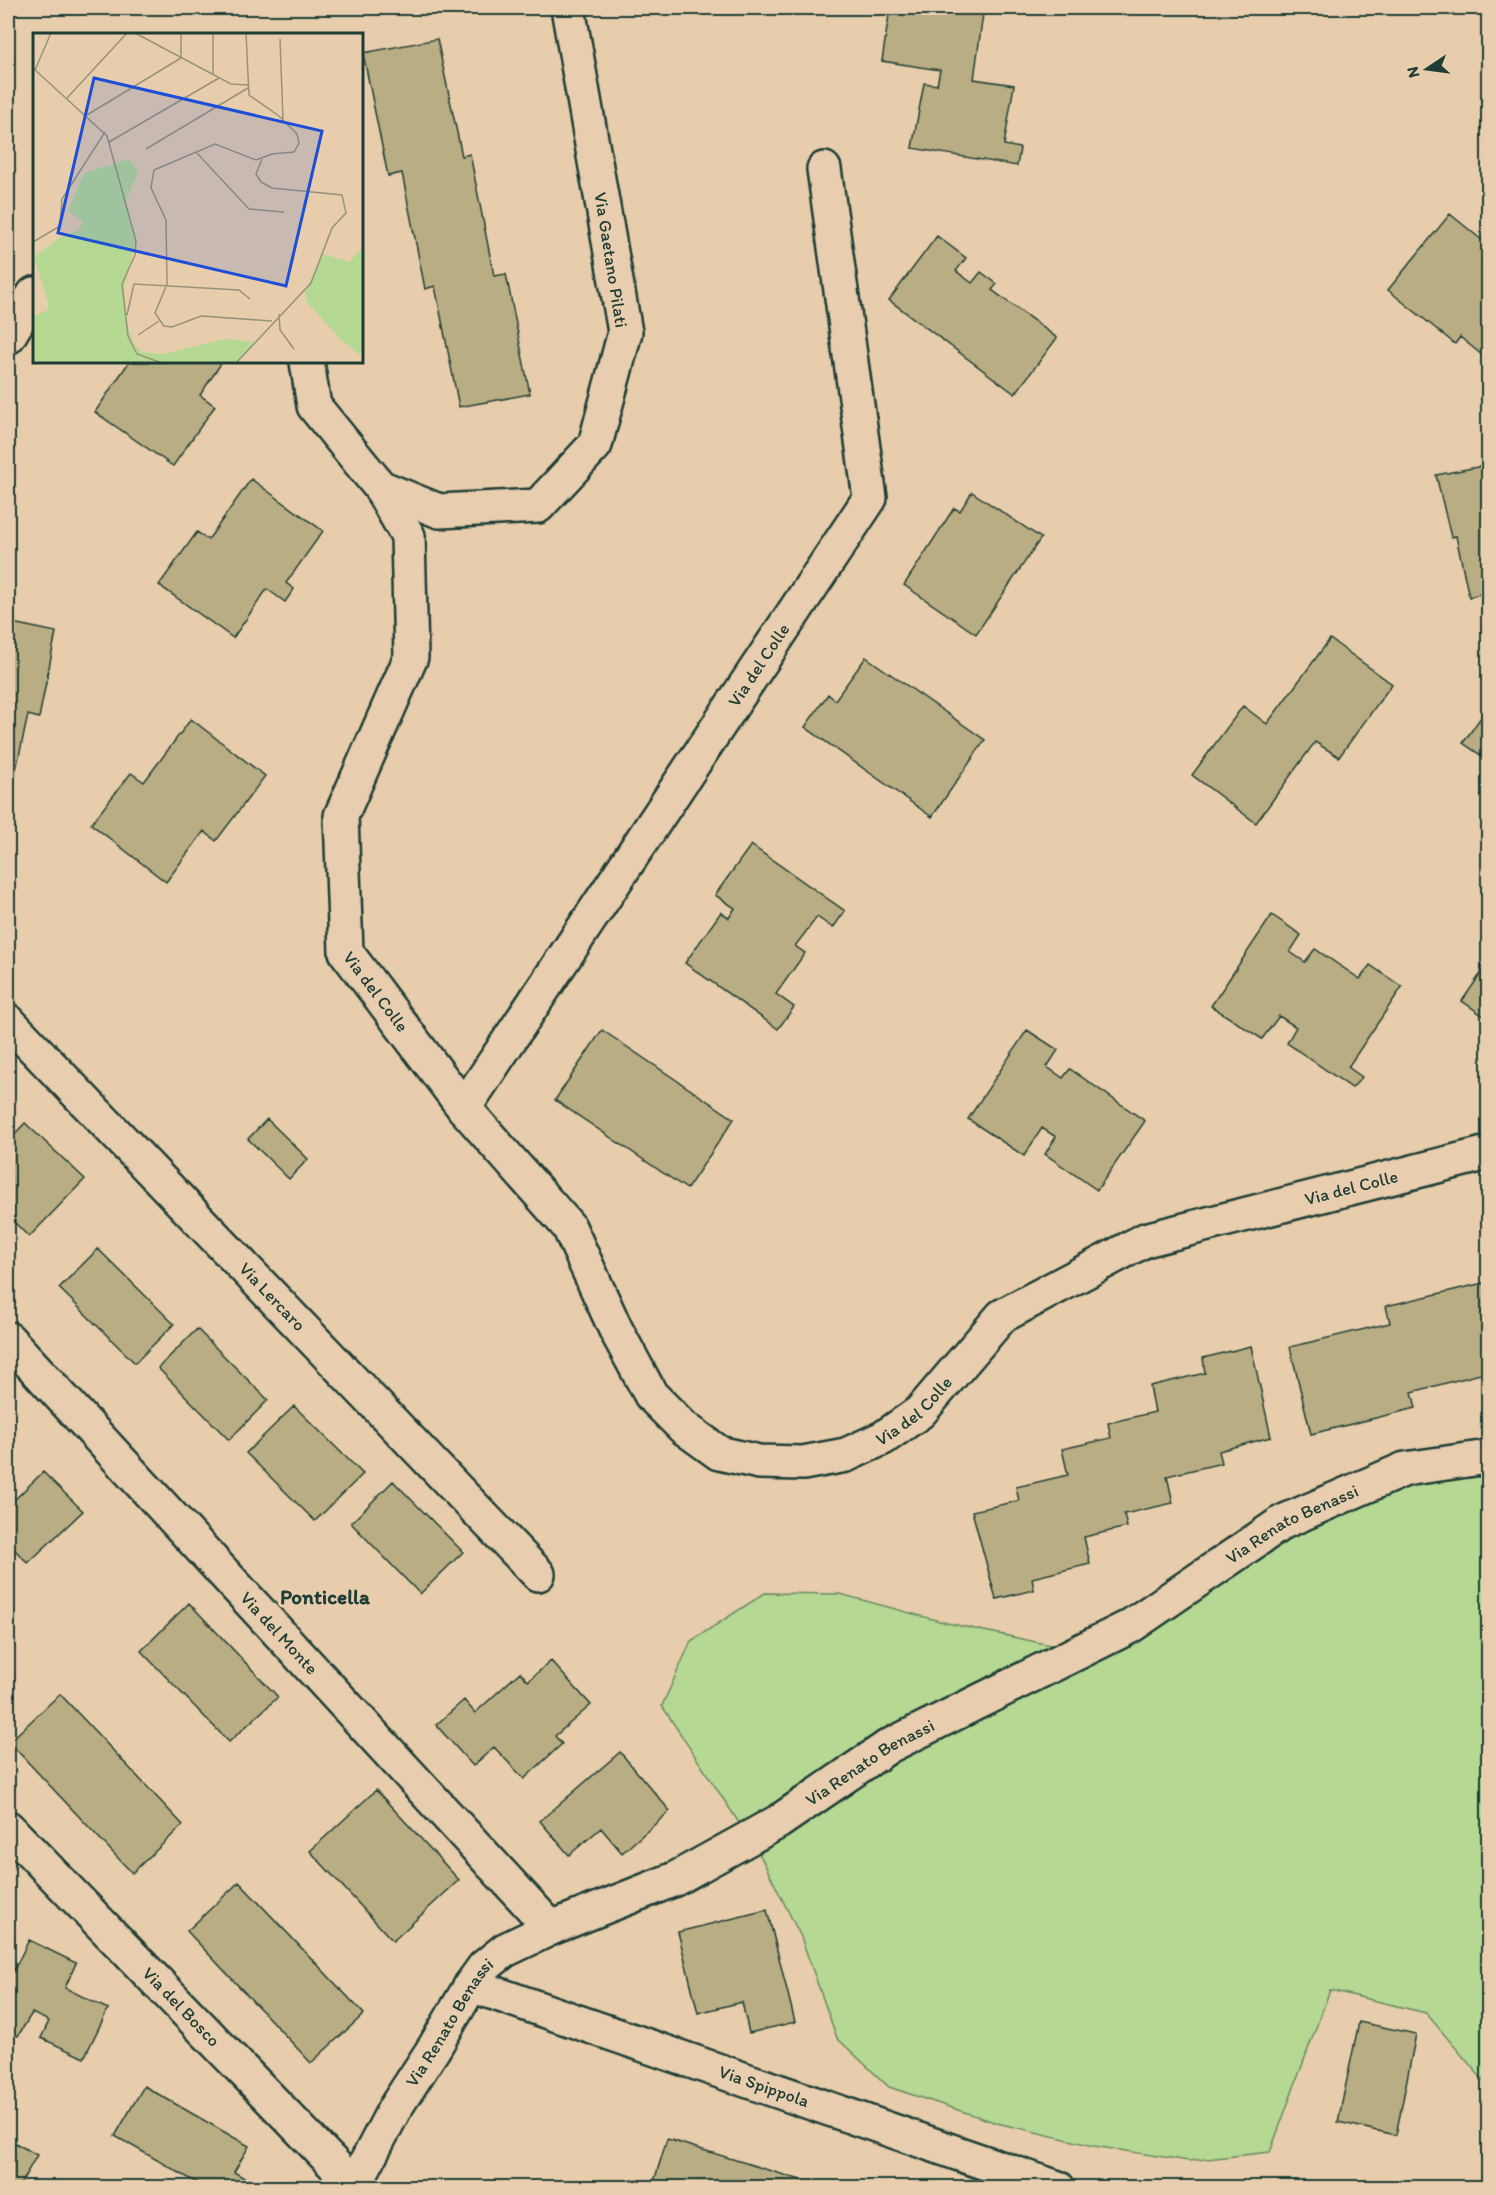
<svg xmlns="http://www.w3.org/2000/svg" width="1496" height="2195" font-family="Itim,sans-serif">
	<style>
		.green { fill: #b5d893; stroke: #6a8a64; stroke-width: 1.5 }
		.building { fill: #b9ad84; stroke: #1f3d34; stroke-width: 1.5 }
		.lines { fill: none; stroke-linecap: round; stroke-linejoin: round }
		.minor-casing { stroke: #1f3d34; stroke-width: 38 }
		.minor { stroke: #e8cdaf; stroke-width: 33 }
		.labels { text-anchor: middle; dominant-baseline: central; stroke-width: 6; stroke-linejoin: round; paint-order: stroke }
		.street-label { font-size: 18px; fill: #1f3d34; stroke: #e8cdaf }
		.quarter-label { font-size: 21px; font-weight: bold; fill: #1f3d34; stroke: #e8cdaf }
		.inset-road { fill: none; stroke: #97937b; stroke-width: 1.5 }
		.view { fill: #1d4ed8; fill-opacity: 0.15; stroke: #1d4ed8; stroke-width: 3 }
		.inset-edge { fill: none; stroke: #1f3d34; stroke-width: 3 }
	</style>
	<rect width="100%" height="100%" fill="#e7cdab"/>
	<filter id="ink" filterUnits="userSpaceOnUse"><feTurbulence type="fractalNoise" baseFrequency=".0167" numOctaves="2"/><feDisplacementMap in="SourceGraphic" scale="12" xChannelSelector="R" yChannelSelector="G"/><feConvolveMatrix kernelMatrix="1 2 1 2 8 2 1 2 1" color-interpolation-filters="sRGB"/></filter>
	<g filter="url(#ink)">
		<!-- green -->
		<path class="green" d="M 1488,1458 L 1488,2086 L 1426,2013 L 1330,1990 L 1270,2152 L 1189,2161 L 1094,2146 L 997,2123 L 889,2087 L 837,2038 L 801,1937 L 759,1853 L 662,1706 L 691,1641 L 765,1593 L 840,1594 L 947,1623 L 1069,1649 L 1277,1515 Z"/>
		<!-- building -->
		<path class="building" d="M 890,8 L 941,8 L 983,14 L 974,79 L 1014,85 L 1004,145 L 1020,148 L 1017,166 L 912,148 L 924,83 L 937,85 L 940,70 L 882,61 Z
			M 437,39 L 462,156 L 470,154 L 494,276 L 506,274 L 530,394 L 459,407 L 435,286 L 425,289 L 402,173 L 388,176 L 363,53 Z
			M 1450,214 L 1488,245 L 1488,256 L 1481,265 L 1488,272 L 1488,360 L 1460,337 L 1455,344 L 1388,290 Z
			M 937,236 L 966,258 L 956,271 L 972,283 L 981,272 L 997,284 L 992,290 L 1057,338 L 1015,394 L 889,300 Z
			M 129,362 L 222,362 L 200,395 L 215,406 L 173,466 L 95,412 Z
			M 1488,465 L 1488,592 L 1469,597 L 1456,536 L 1451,537 L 1436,475 Z
			M 251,479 L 323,531 L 286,583 L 294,589 L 285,602 L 267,589 L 233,638 L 159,585 L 197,532 L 208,540 Z
			M 972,492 L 1041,538 L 976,634 L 904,585 L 954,508 L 960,511 Z
			M 8,622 L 56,632 L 39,718 L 28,715 L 10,797 L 8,797 Z
			M 1330,639 L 1392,684 L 1339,757 L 1315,742 L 1256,823 L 1192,775 L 1243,706 L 1267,724 Z
			M 866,657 L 985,740 L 932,817 L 805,727 L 828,694 L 835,700 Z
			M 1488,707 L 1488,760 L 1463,743 Z
			M 191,719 L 265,776 L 216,841 L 204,831 L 166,882 L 91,824 L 131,773 L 144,782 Z
			M 751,845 L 845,911 L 833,928 L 817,917 L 795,946 L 805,953 L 776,994 L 794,1007 L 778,1029 L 685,963 L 721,912 L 729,918 L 735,908 L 715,895 Z
			M 1272,915 L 1301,935 L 1290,952 L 1305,962 L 1315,949 L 1360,979 L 1370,965 L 1402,987 L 1348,1067 L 1362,1077 L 1352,1088 L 1287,1043 L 1296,1027 L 1279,1016 L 1262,1039 L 1211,1006 Z
			M 1488,963 L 1488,1019 L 1462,1001 Z
			M 602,1030 L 734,1119 L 687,1189 L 555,1100 Z
			M 1027,1030 L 1058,1050 L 1047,1067 L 1063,1078 L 1070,1069 L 1145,1121 L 1097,1190 L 1045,1154 L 1056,1137 L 1042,1128 L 1024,1156 L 968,1119 Z
			M 267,1119 L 308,1159 L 289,1179 L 248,1139 Z
			M 25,1123 L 85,1179 L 29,1237 L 8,1216 L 8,1141 Z
			M 98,1249 L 174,1324 L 135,1363 L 59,1288 Z
			M 1488,1282 L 1488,1372 L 1412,1392 L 1416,1408 L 1311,1434 L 1290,1347 L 1390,1323 L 1386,1306 Z
			M 197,1329 L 268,1400 L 229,1440 L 158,1368 Z
			M 1251,1346 L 1271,1437 L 1219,1451 L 1222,1463 L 1167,1476 L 1173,1503 L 1124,1514 L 1127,1527 L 1084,1537 L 1090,1564 L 1032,1578 L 1034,1590 L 996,1599 L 972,1511 L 1019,1501 L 1016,1487 L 1068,1475 L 1062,1449 L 1111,1438 L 1108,1423 L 1155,1412 L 1150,1386 L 1205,1373 L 1203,1358 Z
			M 294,1406 L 363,1474 L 315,1521 L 246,1453 Z
			M 43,1472 L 83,1511 L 28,1563 L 8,1543 L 8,1506 Z
			M 393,1481 L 463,1552 L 420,1594 L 351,1523 Z
			M 189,1603 L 278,1697 L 229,1742 L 141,1651 Z
			M 551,1661 L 591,1705 L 555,1736 L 562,1744 L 524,1779 L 494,1747 L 473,1766 L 436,1725 L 464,1700 L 475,1713 L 520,1672 L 528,1681 Z
			M 60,1694 L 183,1825 L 132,1873 L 9,1742 Z
			M 620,1752 L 670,1811 L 622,1853 L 601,1828 L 569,1855 L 540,1821 Z
			M 376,1790 L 459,1880 L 393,1941 L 310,1851 Z
			M 239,1882 L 364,2014 L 311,2063 L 187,1931 Z
			M 767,1910 L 795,2022 L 749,2033 L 742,2002 L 698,2013 L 678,1932 Z
			M 29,1940 L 76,1963 L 65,1988 L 108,2009 L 84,2058 L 41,2038 L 49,2021 L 32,2013 L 18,2036 L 8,2031 L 8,1972 L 12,1974 Z
			M 1359,2022 L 1416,2034 L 1396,2135 L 1338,2122 Z
			M 144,2086 L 249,2146 L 234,2172 L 261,2188 L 206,2188 L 115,2136 Z
			M 8,2139 L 37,2155 L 18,2188 L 8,2188 Z
			M 667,2139 L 814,2184 L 813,2188 L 652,2188 Z"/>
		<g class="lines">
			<!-- minor casing -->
			<g class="minor-casing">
				<g id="minor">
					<path d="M 8,337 L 34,294"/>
					<path id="s1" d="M 307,362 L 314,406 L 380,487 L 408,536 L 411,657 L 341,816 L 346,952 L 464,1108 L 569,1227 L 616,1330 L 651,1395 L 683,1427 L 719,1453 L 759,1462 L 803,1463 L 846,1455 L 883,1438 L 920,1412 L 1002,1316 L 1145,1240 L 1488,1153"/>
					<path d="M 380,487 L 439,511 L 538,506 L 595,445 L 625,332 L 568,8"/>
					<path id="s2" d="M 8,1021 L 538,1574"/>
					<path id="s3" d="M 464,1108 L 870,498 L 824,169"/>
					<path id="s4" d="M 8,1339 L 551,1928"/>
					<path id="s5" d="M 8,1828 L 354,2185"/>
					<path id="s6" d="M 471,1985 L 1058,2188"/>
					<path id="s7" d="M 353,2188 L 395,2108 L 434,2048 L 471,1985 L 484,1967 L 505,1950 L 551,1928 L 675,1879 L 778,1822 L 889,1746 L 1129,1627 L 1283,1522 L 1405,1469 L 1488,1457"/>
				</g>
			</g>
			<!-- minor -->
			<use href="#minor" class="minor"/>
		</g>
	</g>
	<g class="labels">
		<!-- street labels -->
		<g class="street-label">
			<text transform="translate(611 260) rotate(81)">Via Gaetano Pilati</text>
			<text stroke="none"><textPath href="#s3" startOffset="532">Via del Colle</textPath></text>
			<text stroke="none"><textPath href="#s1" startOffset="686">Via del Colle</textPath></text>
			<text stroke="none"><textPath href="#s1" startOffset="1983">Via del Colle</textPath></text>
			<text stroke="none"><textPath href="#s2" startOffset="382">Via Lercaro</textPath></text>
			<text stroke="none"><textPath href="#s1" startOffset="1478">Via del Colle</textPath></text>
			<text stroke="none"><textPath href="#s7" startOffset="1182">Via Renato Benassi</textPath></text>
			<text stroke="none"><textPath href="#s4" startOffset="400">Via del Monte</textPath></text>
			<text stroke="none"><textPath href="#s7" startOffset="696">Via Renato Benassi</textPath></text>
			<text stroke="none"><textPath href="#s5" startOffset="249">Via del Bosco</textPath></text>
			<text stroke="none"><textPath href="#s7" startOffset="192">Via Renato Benassi</textPath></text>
			<text stroke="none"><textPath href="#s6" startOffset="310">Via Spippola</textPath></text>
		</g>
		<!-- quarter labels -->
		<g class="quarter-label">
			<text x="325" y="1596">Ponticella</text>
		</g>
	</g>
	<!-- overview -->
	<g transform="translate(33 33)">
		<rect width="330" height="330" fill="#e7cdab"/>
		<path d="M 96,126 L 105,139 L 92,169 L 103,205 L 91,255 L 95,294 L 101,311 L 109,319 L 130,321 L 192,306 L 224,309 L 203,330 L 0,330 L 0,283 L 15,277 L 15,270 L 1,224 L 26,205 L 46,197 L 50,188 L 35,178 L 51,140 ZM 330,214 L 330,317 L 327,322 L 309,308 L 273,268 L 272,258 L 290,221 L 316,229 Z" fill="#b5d893"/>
		<path class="inset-road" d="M 102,0 L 198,51 L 215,52M 213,0 L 216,62 L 246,83 L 264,101 L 266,110 L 261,119 L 239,121 L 223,127 L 182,111 L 121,137 L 118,155 L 133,187 L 134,251 L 122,280 L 131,293 L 139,294 L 168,283 L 239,288M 247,6 L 250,87M 0,35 L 74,103 L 103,208 L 102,222 L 89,251 L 95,303 L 104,321 L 129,330M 2,37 L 18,0M 180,42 L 180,0M 34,65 L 94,0M 54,82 L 148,25 L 148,0M 76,109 L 186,45M 113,116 L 215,55M 163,119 L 216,176 L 251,179M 0,209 L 27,193 L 29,166 L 72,99M 246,281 L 247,297 L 261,316M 94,282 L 101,251 L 206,257 L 217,266M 105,302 L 126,288M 203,330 L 278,250 L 299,195 L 313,180 L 309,162 L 239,155 L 228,149 L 223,141 L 229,126"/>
		<path class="view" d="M 61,45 L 289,98 L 253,253 L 25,200 Z"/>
		<rect width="330" height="330" class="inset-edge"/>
	</g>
	<!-- margin -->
	<rect width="1496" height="2195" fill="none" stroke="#e8cdaf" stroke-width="30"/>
	<rect x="15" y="15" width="1466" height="2165" fill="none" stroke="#1f3d34" stroke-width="2" filter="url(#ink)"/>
	<!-- north arrow -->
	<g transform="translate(1427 69) rotate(257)" stroke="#e8cdaf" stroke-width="4.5" paint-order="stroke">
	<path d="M0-4.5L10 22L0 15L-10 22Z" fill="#1f3d34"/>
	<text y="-9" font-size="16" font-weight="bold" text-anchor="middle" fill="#1f3d34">N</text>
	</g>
</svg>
